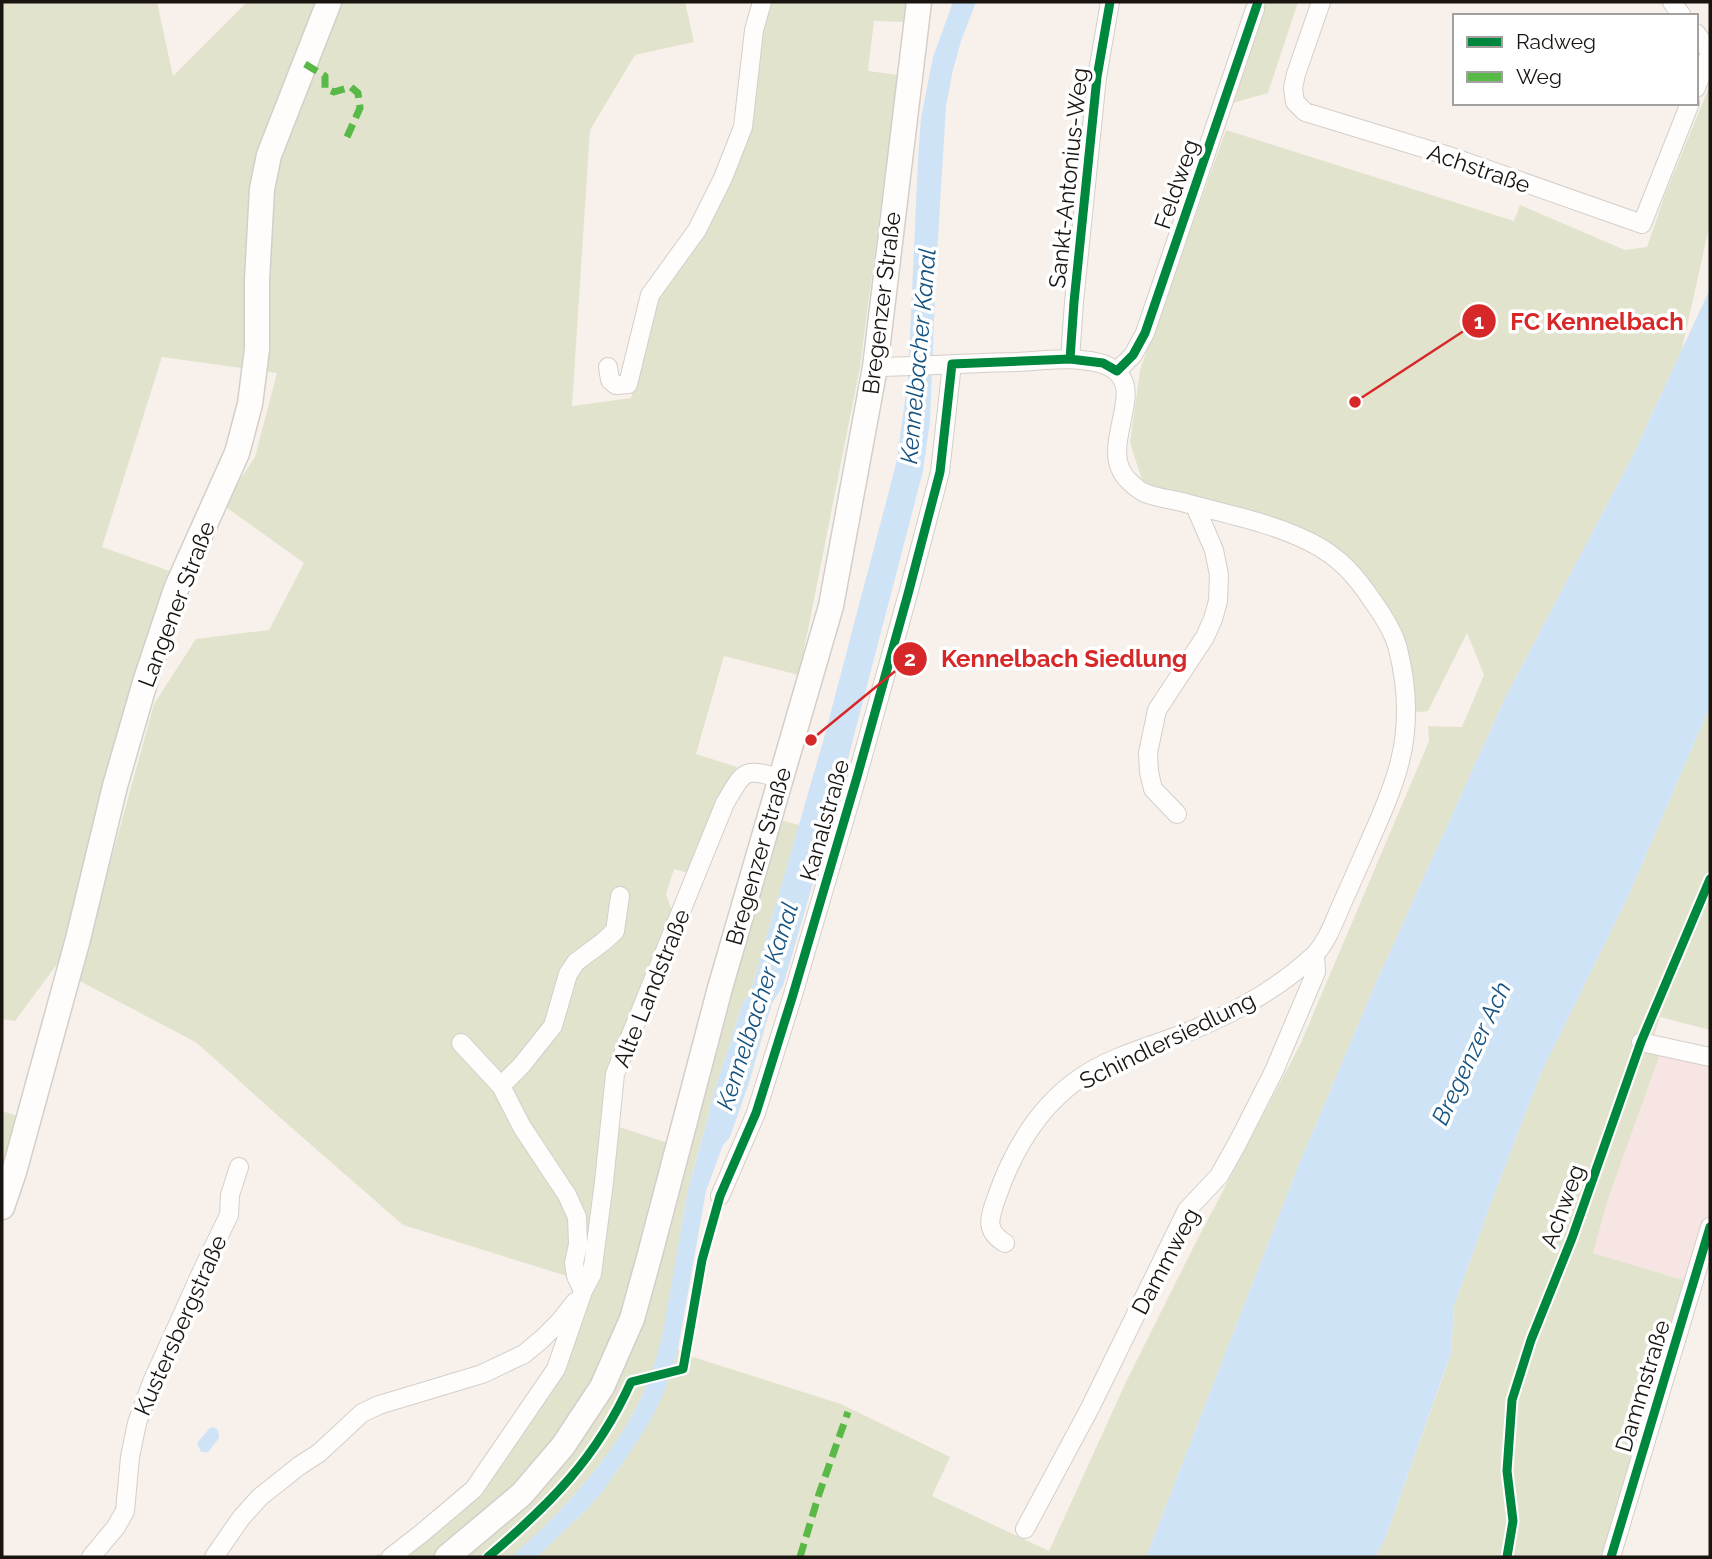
<svg xmlns="http://www.w3.org/2000/svg" width="1712" height="1559" font-family="Raleway,sans-serif">
	<style>
		.industrial { fill: #f6e5e3 }
		.green { fill: #e2e3cd }
		.water { fill: #cfe3f6 }
		.lines { fill: none; stroke-linecap: round; stroke-linejoin: round }
		.minor-casing { stroke: #d4cec9; stroke-width: 20 }
		.secondary-casing { stroke: #d4cec9; stroke-width: 27 }
		.minor { stroke: #fefdfc; stroke-width: 18 }
		.secondary { stroke: #fefdfc; stroke-width: 24 }
		.quiet { stroke: #58b947; stroke-width: 7; stroke-dasharray: 14 7; stroke-linecap: butt }
		.cycleway-casing { stroke: #fff; stroke-width: 13 }
		.cycleway { stroke: #00873e; stroke-width: 9 }
		.labels { text-anchor: middle; dominant-baseline: central; stroke-width: 7; stroke-linejoin: round; paint-order: stroke }
		.street-label { font-size: 23px; fill: #191410; stroke: #fff }
		.water-label { font-size: 24px; font-style: italic; fill: #165380; stroke: #fff }
		.leader { fill: none; stroke: #d62828; stroke-width: 2.5 }
		.callout-dot { fill: #d62828; stroke: #fff; stroke-width: 2.5 }
		.mark-label { font-size: 21px; text-anchor: middle; font-weight: bold; fill: #fff }
		.callout-label { font-size: 24px; text-anchor: middle; font-weight: bold; fill: #d62828; stroke: #fff; stroke-width: 7; stroke-linejoin: round; paint-order: stroke }
	</style>
	<rect width="100%" height="100%" fill="#f8f1eb"/>
	<!-- industrial -->
	<path class="industrial" d="M 1662,1049 L 1710,1059 L 1710,1225 L 1693,1283 L 1593,1253 L 1609,1196 Z"/>
	<!-- green -->
	<path class="green" d="M 2,2 L 157,2 L 173,76 L 247,2 L 685,2 L 694,42 L 635,55 L 590,130 L 572,406 L 631,398 L 656,298 L 750,127 L 760,30 L 768,2 L 908,2 L 906,22 L 874,21 L 868,71 L 898,75 L 860,367 L 799,675 L 724,656 L 696,754 L 737,767 L 692,874 L 674,869 L 666,894 L 673,913 L 626,1022 L 611,1075 L 587,1276 L 570,1277 L 403,1225 L 285,1122 L 197,1043 L 78,980 L 154,704 L 196,639 L 269,630 L 304,563 L 223,505 L 255,457 L 277,373 L 162,357 L 102,547 L 175,573 L 66,952 L 15,1021 L 2,1019 Z
		M 1263,2 L 1298,2 L 1268,93 L 1229,104 Z
		M 1710,85 L 1710,223 L 1682,349 L 1632,457 L 1505,698 L 1374,987 L 1297,1169 L 1146,1557 L 537,1557 L 588,1508 L 618,1470 L 666,1387 L 678,1349 L 690,1356 L 841,1404 L 950,1457 L 932,1496 L 1049,1551 L 1125,1384 L 1198,1238 L 1300,1045 L 1429,741 L 1428,726 L 1462,727 L 1484,675 L 1467,633 L 1428,711 L 1420,712 L 1413,711 L 1400,638 L 1345,558 L 1145,489 L 1130,443 L 1140,370 L 1226,130 L 1514,221 L 1520,205 L 1625,250 L 1647,247 L 1666,192 Z
		M 1710,706 L 1710,868 L 1651,1013 L 1656,1015 L 1710,895 L 1710,1030 L 1660,1017 L 1652,1043 L 1662,1049 L 1609,1196 L 1593,1253 L 1693,1283 L 1612,1557 L 1375,1557 L 1385,1539 L 1445,1371 L 1451,1353 L 1454,1306 L 1488,1211 L 1541,1073 L 1628,897 Z
		M 780,820 L 799,825 L 750,994 L 743,1002 L 710,1105 L 709,1114 C 702,1139 694,1165 688,1191 C 674,1258 672,1331 643,1394 C 613,1458 565,1508 514,1555 L 511,1557 L 462,1557 L 573,1447 L 685,1152 Z
		M 2,1111 L 21,1117 L 2,1182 Z
		M 613,1125 L 668,1143 L 623,1313 L 589,1388 L 538,1462 L 474,1523 L 432,1557 L 371,1557 L 375,1555 L 420,1544 L 526,1416 L 586,1292 Z"/>
	<!-- water -->
	<path class="water" d="M 953,2 L 976,2 L 961,41 L 953,70 L 946,106 L 936,271 L 930,421 L 923,471 L 837,801 L 783,986 L 772,1003 L 749,1083 L 730,1137 L 723,1145 L 706,1191 L 678,1349 L 666,1387 L 656,1410 L 639,1439 L 603,1491 L 588,1508 L 537,1557 L 511,1557 C 564,1510 613,1458 643,1394 C 652,1374 658,1353 663,1332 L 688,1190 L 709,1114 L 710,1105 L 743,1002 L 750,994 L 824,738 L 896,464 L 908,379 L 918,159 L 921,118 L 933,57 Z
		M 1710,289 L 1710,706 L 1628,897 L 1541,1073 L 1488,1211 L 1454,1306 L 1451,1353 L 1385,1539 L 1375,1557 L 1146,1557 L 1297,1169 L 1374,987 L 1505,698 L 1632,457 Z
		M 213,1427 C 219,1429 219,1432 219,1438 L 208,1452 L 201,1452 L 197,1443 L 209,1429 Z"/>
	<g class="lines">
		<!-- minor casing -->
		<g class="minor-casing">
			<path id="minor" d="M 1321,2 L 1296,74 L 1293,88 L 1295,102 L 1305,112 L 1446,155 L 1642,224 L 1690,103
				M 1672,2 L 1682,16
				M 1696,33 L 1710,52
				M 1696,88 L 1710,53
				M 1070,359 L 1074,302 L 1097,77 L 1110,2
				M 608,367 L 610,380 L 616,385 L 628,384 L 650,295 L 697,230 L 723,178 L 743,127 L 754,30 L 762,2
				M 875,367 C 923,366 970,363 1017,362 C 1035,361 1053,359 1070,359 C 1083,360 1102,361 1113,369 C 1148,392 1096,448 1128,480 C 1133,485 1139,491 1145,493 C 1157,498 1170,499 1182,502 C 1225,514 1270,522 1310,542 C 1340,557 1356,576 1374,603 C 1384,617 1394,633 1398,649 C 1407,685 1409,725 1400,761 C 1393,789 1380,818 1368,845 C 1359,865 1350,886 1341,906 C 1333,924 1326,945 1311,958 C 1276,990 1234,1013 1190,1031 C 1153,1046 1113,1055 1080,1078 C 1038,1107 1012,1152 996,1199 C 989,1219 985,1231 1005,1243
				M 1117,371 L 1133,355 L 1145,333 L 1255,9
				M 1177,814 L 1153,789 L 1149,772 L 1148,753 L 1157,710 L 1205,637 L 1213,619 L 1218,601 L 1219,575 L 1214,550 L 1195,506
				M 1641,1042 L 1710,1057
				M 461,1043 L 501,1086 L 522,1127 L 567,1195 L 577,1217 L 578,1244 L 574,1263 L 576,1276 L 583,1291
				M 501,1086 L 521,1066 L 553,1026 L 568,974 L 576,962 L 603,942 L 615,931 L 620,896
				M 720,1196 L 756,1113 L 792,998 L 857,777 L 908,594 L 940,472 L 952,364
				M 1025,1529 L 1090,1408 L 1187,1210 L 1219,1176 L 1238,1142 L 1274,1071 L 1316,972 L 1315,955
				M 91,1557 L 116,1527 L 125,1511 L 130,1457 L 137,1423 L 152,1382 L 202,1271 L 229,1215 L 230,1195 L 239,1167
				M 214,1557 L 241,1518 L 260,1497 L 299,1466 L 319,1453 L 362,1413 L 379,1405 L 482,1374 L 524,1354 L 542,1339 L 560,1321 L 575,1302
				M 391,1557 L 422,1533 L 474,1489 L 556,1369 L 583,1291 L 592,1274 L 604,1182 L 615,1074 L 725,803 C 745,770 742,768 781,778
				M 1611,1557 L 1710,1227"/>
		</g>
		<!-- secondary casing -->
		<g class="secondary-casing">
			<path id="secondary" d="M 2,1207 L 14,1172 L 78,939 L 115,786 L 146,679 L 176,589 L 237,453 L 250,404 L 257,349 L 257,280 L 262,189 L 269,155 L 329,2
				M 447,1557 L 522,1494 L 563,1446 L 602,1387 L 632,1319 L 650,1254 L 720,988 L 831,606 L 875,367 L 919,2"/>
		</g>
		<!-- minor -->
		<use href="#minor" class="minor"/>
		<!-- secondary -->
		<use href="#secondary" class="secondary"/>
		<!-- quiet -->
		<path class="quiet" d="M 305,64 L 325,76 L 325,88 L 334,92 L 351,87 L 358,93 L 360,108 L 347,137
			M 800,1557 L 819,1494 L 848,1412"/>
		<!-- cycleway casing -->
		<g class="cycleway-casing">
			<path id="cycleway" d="M 1070,359 L 1074,302 L 1097,77 L 1110,2
				M 488,1557 C 550,1504 596,1459 631,1382 L 683,1369 L 702,1260 L 720,1196 L 756,1113 L 792,998 L 857,777 L 908,594 L 940,472 L 952,364 L 1070,359 L 1103,363 L 1117,371 L 1133,355 L 1145,333 L 1258,2
				M 1507,1557 L 1513,1521 L 1507,1471 L 1512,1400 L 1531,1340 L 1572,1238 L 1641,1042 L 1710,879
				M 1611,1557 L 1710,1227"/>
		</g>
		<!-- cycleway -->
		<use href="#cycleway" class="cycleway"/>
	</g>
	<g class="labels">
		<!-- street labels -->
		<g class="street-label">
			<text transform="translate(1479 168) rotate(19)">Achstraße</text>
			<text transform="translate(1068 178) rotate(-84)">Sankt-Antonius-Weg</text>
			<text transform="translate(1176 184) rotate(-71)">Feldweg</text>
			<text transform="translate(881 303) rotate(-83)">Bregenzer Straße</text>
			<text transform="translate(176 604) rotate(-69)">Langener Straße</text>
			<text transform="translate(824 820) rotate(-74)">Kanalstraße</text>
			<text transform="translate(758 856) rotate(-74)">Bregenzer Straße</text>
			<text transform="translate(651 988) rotate(-68)">Alte Landstraße</text>
			<text transform="translate(1167 1040) rotate(-26)">Schindlersiedlung</text>
			<text transform="translate(1562 1206) rotate(-70)">Achweg</text>
			<text transform="translate(1165 1261) rotate(-62)">Dammweg</text>
			<text transform="translate(180 1325) rotate(-66)">Kustersbergstraße</text>
			<text transform="translate(1642 1386) rotate(-73)">Dammstraße</text>
		</g>
		<!-- water labels -->
		<g class="water-label">
			<text transform="translate(918 356) rotate(-85)">Kennelbacher Kanal</text>
			<text transform="translate(757 1006) rotate(-72)">Kennelbacher Kanal</text>
			<text transform="translate(1471 1053) rotate(-65)">Bregenzer Ach</text>
		</g>
	</g>
	<!-- callouts -->
	<path class="leader" d="M1355 402L1479 321M811 740L910 659"/>
	<g class="callout-dot">
		<circle cx="1355" cy="402" r="7"/>
		<circle cx="811" cy="740" r="7"/>
		<circle cx="1479" cy="321" r="18"/>
		<circle cx="910" cy="659" r="18"/>
	</g>
	<g class="mark-label">
		<text x="1479" y="329">1</text>
		<text x="910" y="666">2</text>
	</g>
	<g class="callout-label">
		<text x="1597" y="330">FC Kennelbach</text>
		<text x="1064" y="667">Kennelbach Siedlung</text>
	</g>
	<!-- border -->
	<rect width="1712" height="1559" fill="none" stroke="#191410" stroke-width="7"/>
	<!-- legend -->
	<rect x="1453" y="14" width="245" height="91" fill="#ffffff" stroke="#a3a19f" stroke-width="2"/>
	<rect x="1467" y="37" width="35" height="10" fill="#00873e" stroke="#a3a19f" stroke-width="2"/>
	<text x="1516" y="49" font-size="21" fill="#191410">Radweg</text>
	<rect x="1467" y="72" width="35" height="10" fill="#58b947" stroke="#a3a19f" stroke-width="2"/>
	<text x="1516" y="84" font-size="21" fill="#191410">Weg</text>
</svg>
